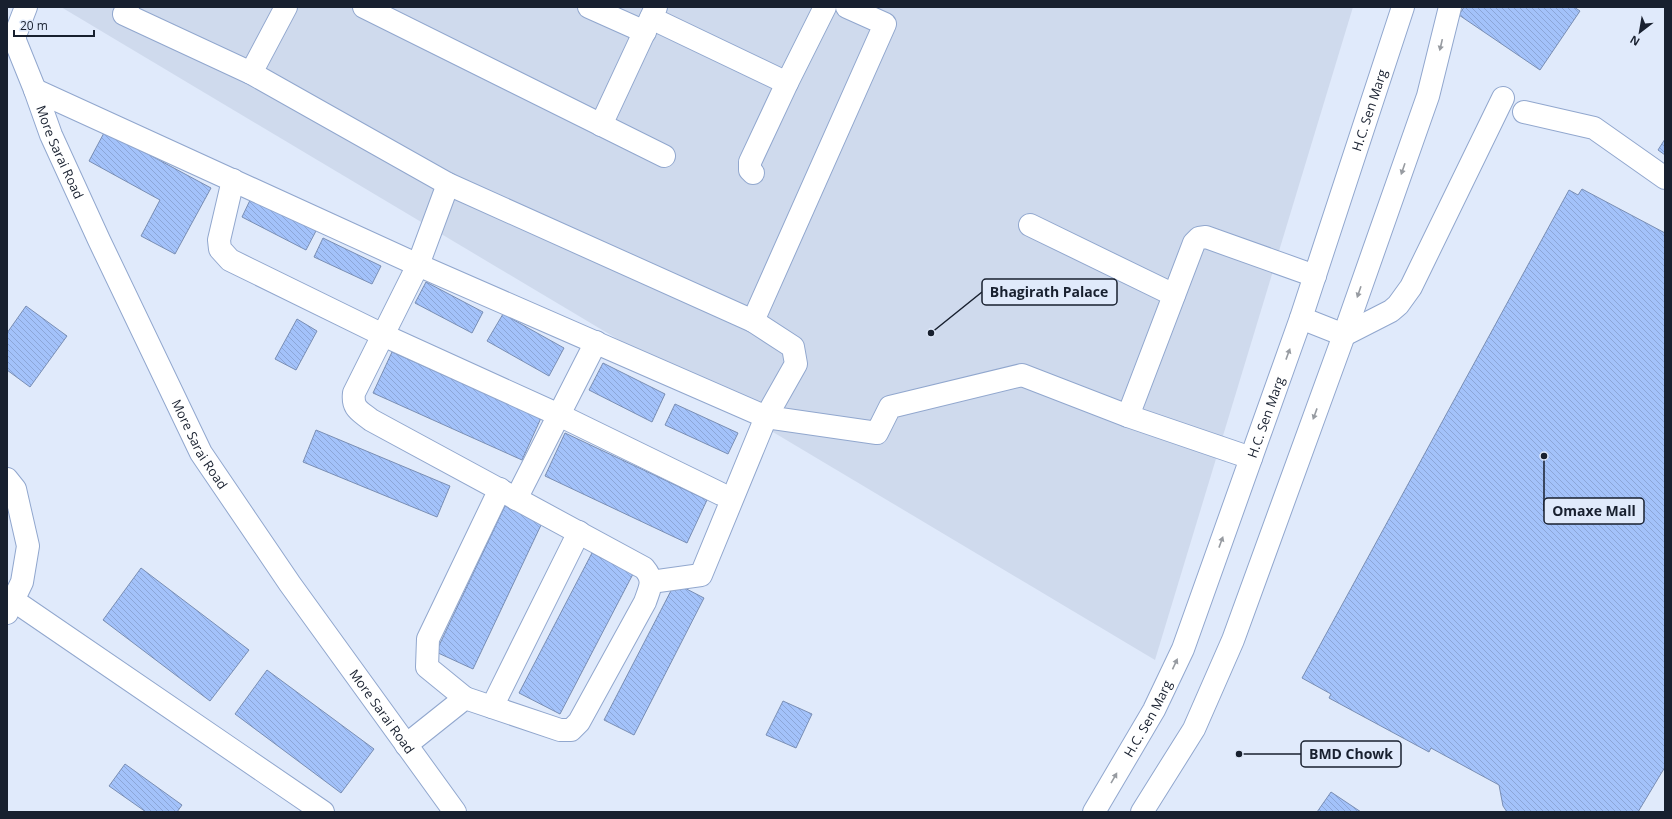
<svg xmlns="http://www.w3.org/2000/svg" width="1672" height="819" font-family="'Open Sans',sans-serif">
	<style>
		.built { fill: #cfdaed }
		.building { fill: url(#building-back-hatch); stroke: #798eb4 }
		.lines { fill: none; stroke-linecap: round; stroke-linejoin: round }
		.minor-casing { stroke: #91a7ce; stroke-width: 24 }
		.minor { stroke: #fff; stroke-width: 22 }
		.oneway { fill: #979ba1 }
		.labels { text-anchor: middle; dominant-baseline: central; stroke-width: 3.5; stroke-linejoin: round; paint-order: stroke }
		.street-label { font-size: 13px; fill: #18202f; stroke: #e0eafb }
		.leader { fill: none; stroke: #18202f; stroke-width: 1.5 }
		.callout-dot { fill: #18202f; stroke: #e0eafb; stroke-width: 1.5 }
		.callout { fill: #e0eafb; stroke: #18202f; stroke-width: 1.5 }
		.callout-label { font-size: 14px; text-anchor: middle; font-weight: bold; fill: #18202f }
	</style>
	<defs>
		<pattern id="building-back-hatch" width="6" height="6" patternUnits="userSpaceOnUse"><rect width="6" height="6" fill="#a3c2fa"/><path d="M-1 5l2 2M0 0l6 6M5-1l2 2" fill="none" stroke="#8ca6d7"/></pattern>
	</defs>
	<rect width="100%" height="100%" fill="#e0eafb"/>
	<!-- built -->
	<path class="built" d="M 61,7 L 1353,7 L 1155,660 Z"/>
	<!-- building -->
	<path class="building" d="M 1464,7 L 1574,7 L 1580,11 L 1540,70 L 1459,15 Z
		M 105,131 L 211,188 L 175,254 L 141,236 L 160,200 L 89,161 Z
		M 1665,139 L 1665,155 L 1658,150 Z
		M 1582,189 L 1665,233 L 1665,767 L 1638,812 L 1507,812 L 1503,806 L 1499,785 L 1431,748 L 1429,752 L 1329,698 L 1331,694 L 1302,678 L 1569,190 L 1578,195 Z
		M 252,196 L 317,229 L 306,250 L 242,217 Z
		M 323,238 L 381,266 L 372,284 L 314,257 Z
		M 426,282 L 483,312 L 472,333 L 415,303 Z
		M 26,306 L 67,336 L 30,387 L 7,370 L 7,333 Z
		M 503,314 L 564,348 L 549,376 L 487,341 Z
		M 297,319 L 317,331 L 296,370 L 275,359 Z
		M 392,352 L 541,418 L 522,460 L 373,393 Z
		M 603,363 L 665,394 L 652,422 L 589,390 Z
		M 675,404 L 738,433 L 728,454 L 665,425 Z
		M 316,430 L 450,486 L 437,517 L 303,462 Z
		M 565,433 L 707,500 L 687,543 L 545,476 Z
		M 505,506 L 542,523 L 473,669 L 436,652 Z
		M 592,553 L 633,574 L 560,714 L 519,693 Z
		M 141,568 L 249,650 L 210,701 L 103,620 Z
		M 675,583 L 704,598 L 634,735 L 604,720 Z
		M 267,670 L 374,749 L 341,793 L 235,714 Z
		M 783,701 L 812,714 L 796,748 L 766,735 Z
		M 125,764 L 182,805 L 177,812 L 146,812 L 109,786 Z
		M 1331,792 L 1361,812 L 1317,812 Z"/>
	<g class="lines">
		<!-- minor casing -->
		<g class="minor-casing">
			<g id="minor">
				<path d="M 128,7 L 124,14 L 251,73 L 448,184 L 753,321"/>
				<path d="M 364,7 L 664,156"/>
				<path d="M 589,7 L 645,32"/>
				<path d="M 651,18 L 787,83"/>
				<path id="s1" d="M 14,38 L 35,90 L 51,135 L 99,240 L 201,453 L 290,584 L 455,812"/>
				<path d="M 14,38 L 26,7"/>
				<path d="M 251,73 L 286,7"/>
				<path d="M 35,90 L 418,265 L 766,417 L 877,433 L 890,407 L 1022,375 L 1128,416 L 1251,458"/>
				<path d="M 1524,112 L 1594,128 L 1665,178"/>
				<path d="M 601,125 L 656,7"/>
				<path d="M 753,173 L 750,170 L 750,162 L 787,83 L 825,7"/>
				<path d="M 233,180 L 219,240 L 220,249 L 230,260 L 383,335 L 559,415 L 721,494"/>
				<path d="M 1030,225 L 1174,295"/>
				<path d="M 1301,318 L 1344,335 L 1391,311 L 1398,305 L 1411,287 L 1503,98"/>
				<path d="M 1128,416 L 1194,243 L 1199,238 L 1206,237 L 1315,276"/>
				<path d="M 7,479 L 15,489 L 28,546 L 22,582 L 7,613"/>
				<path d="M 516,499 L 596,342"/>
				<path d="M 651,582 L 701,575 L 766,417 L 796,364 L 793,347 L 753,321 L 885,24 L 847,7"/>
				<path d="M 13,600 L 323,812"/>
				<path d="M 465,698 L 427,667 L 428,639 L 500,489"/>
				<path d="M 492,707 L 579,532"/>
				<path d="M 406,745 L 465,698 L 560,730 L 571,730 L 579,722 L 645,602 C 650,587 655,581 644,568 L 371,420 C 360,411 352,409 354,393 L 418,265 L 448,184"/>
				<path id="s2" d="M 1094,812 L 1154,710 L 1183,649 L 1301,318 L 1403,7"/>
				<path d="M 1142,812 L 1194,729 L 1233,640 L 1344,335 L 1428,96 L 1450,7"/>
			</g>
		</g>
		<!-- minor -->
		<use href="#minor" class="minor"/>
	</g>
	<!-- one-way arrows -->
	<defs><path id="oneway-solid" d="M-6-.8H1V-3.2L6.5 0L1 3.2V.8H-6Z"/></defs>
	<g class="oneway">
		<use href="#oneway-solid" transform="translate(1441 45) rotate(103)"/>
		<use href="#oneway-solid" transform="translate(1403 169) rotate(109)"/>
		<use href="#oneway-solid" transform="translate(1359 292) rotate(109)"/>
		<use href="#oneway-solid" transform="translate(1288 354) rotate(-70)"/>
		<use href="#oneway-solid" transform="translate(1315 414) rotate(110)"/>
		<use href="#oneway-solid" transform="translate(1221 542) rotate(-70)"/>
		<use href="#oneway-solid" transform="translate(1175 664) rotate(-65)"/>
		<use href="#oneway-solid" transform="translate(1114 778) rotate(-60)"/>
	</g>
	<g class="labels">
		<!-- street labels -->
		<g class="street-label">
			<text stroke="none"><textPath href="#s2" startOffset="756">H.C. Sen Marg</textPath></text>
			<text stroke="none"><textPath href="#s1" startOffset="123">More Sarai Road</textPath></text>
			<text stroke="none"><textPath href="#s2" startOffset="432">H.C. Sen Marg</textPath></text>
			<text stroke="none"><textPath href="#s1" startOffset="447">More Sarai Road</textPath></text>
			<text stroke="none"><textPath href="#s1" startOffset="771">More Sarai Road</textPath></text>
			<text stroke="none"><textPath href="#s2" startOffset="108">H.C. Sen Marg</textPath></text>
		</g>
	</g>
	<!-- callouts -->
	<path class="leader" d="M931 333L982 292M1544 456L1544 511M1239 754L1301 754"/>
	<g class="callout-dot">
		<circle cx="931" cy="333" r="4"/>
		<circle cx="1544" cy="456" r="4"/>
		<circle cx="1239" cy="754" r="4"/>
	</g>
	<g class="callout">
		<rect x="982" y="279" width="135" height="26" rx="4"/>
		<rect x="1544" y="498" width="100" height="26" rx="4"/>
		<rect x="1301" y="741" width="100" height="26" rx="4"/>
	</g>
	<g class="callout-label">
		<text x="1049" y="297">Bhagirath Palace</text>
		<text x="1594" y="516">Omaxe Mall</text>
		<text x="1351" y="759">BMD Chowk</text>
	</g>
	<!-- border -->
	<rect width="1672" height="819" fill="none" stroke="#18202f" stroke-width="16"/>
	<!-- north arrow -->
	<g transform="translate(1640 32) rotate(211)" stroke="#e0eafb" stroke-width="3" paint-order="stroke">
	<path d="M0-3L7 15L0 10L-7 15Z" fill="#18202f"/>
	<text y="-6" font-size="11" font-weight="bold" text-anchor="middle" fill="#18202f">N</text>
	</g>
	<!-- scale -->
	<path d="M14 30v6h80v-6" fill="none" stroke="#18202f" stroke-width="2"/>
	<text x="20" y="30" font-size="12" fill="#18202f" stroke="#e0eafb" stroke-width="3" paint-order="stroke">20 m</text>
</svg>
